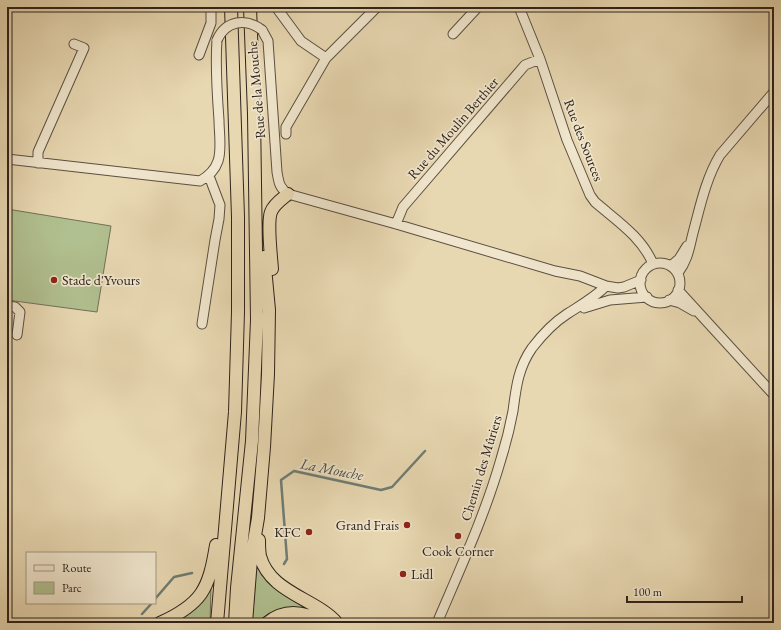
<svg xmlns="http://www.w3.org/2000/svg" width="781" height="630" font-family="'EB Garamond',serif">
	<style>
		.green { fill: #b1c090; stroke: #707156 }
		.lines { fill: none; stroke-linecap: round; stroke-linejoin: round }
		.stream { stroke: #6e7d75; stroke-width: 2.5 }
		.minor-casing { stroke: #5c5041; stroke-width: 11 }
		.highway-casing { stroke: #2e221b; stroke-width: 14 }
		.minor { stroke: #f0e6cd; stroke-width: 9 }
		.highway { stroke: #e8d8b2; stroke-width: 12 }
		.minor-bridge-casing { stroke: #5c5041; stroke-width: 11; stroke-linecap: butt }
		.minor-bridge { stroke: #f0e6cd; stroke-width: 9 }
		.poi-dot { fill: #8f2418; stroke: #f0e6cd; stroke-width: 1.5 }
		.labels { text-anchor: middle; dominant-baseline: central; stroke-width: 3.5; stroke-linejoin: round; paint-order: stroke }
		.street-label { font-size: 14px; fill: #2e221b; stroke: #f0e6cd }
		.poi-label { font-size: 14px; fill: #2e221b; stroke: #f0e6cd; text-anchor: start }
		.water-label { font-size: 15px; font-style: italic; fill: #4e4f48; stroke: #f0e6cd }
	</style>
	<rect width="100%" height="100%" fill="#e8d8b2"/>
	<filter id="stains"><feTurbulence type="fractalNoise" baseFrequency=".005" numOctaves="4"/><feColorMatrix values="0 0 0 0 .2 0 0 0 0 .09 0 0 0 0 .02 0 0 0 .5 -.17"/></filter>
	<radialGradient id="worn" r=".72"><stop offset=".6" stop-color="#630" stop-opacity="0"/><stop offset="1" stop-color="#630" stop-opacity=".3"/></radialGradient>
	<!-- green -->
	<path class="green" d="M 7,209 L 111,226 L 97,312 L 7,300 Z
		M 257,560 L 306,605 L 302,608 C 286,606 273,611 261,623 L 252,623 Z
		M 211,587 L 210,623 L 168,623 Z"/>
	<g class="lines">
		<!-- stream -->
		<path class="stream" d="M 284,564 L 287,559 L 281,480 L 294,471 L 381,490 L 392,487 L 425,451
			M 155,599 L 174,577 L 192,573
			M 142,614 L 152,603"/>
		<!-- minor casing -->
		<g class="minor-casing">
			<path id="minor" d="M 276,7 L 301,41 L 326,58
				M 519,7 L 540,59 L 567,140 L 590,195 L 595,202 C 617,221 642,237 653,264
				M 262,30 L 268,41 L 277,172 C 279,183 279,187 288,194 L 396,224 L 555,271 L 580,276 L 606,286 L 618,288 L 624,287 L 641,280
				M 453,34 L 478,7
				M 199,55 L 211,23 L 211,7
				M 286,134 L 286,127 L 326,58 L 377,7
				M 7,159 L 200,181 C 209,176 215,170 218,161 C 222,149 219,133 219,120 C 217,93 215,67 217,40
				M 38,163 L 38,152 L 84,48 L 74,44
				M 396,224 L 403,207 L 525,65 L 540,59
				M640 283a20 20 0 1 1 40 0a20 20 0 1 1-40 0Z
				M 671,266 L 679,259 L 687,246
				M 678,273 C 688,259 689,249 693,233 C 700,207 706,178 720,155 L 774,92
				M 678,290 L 774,395
				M 669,300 L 680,303 L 694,311
				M 7,306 L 15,307 L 20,312 L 17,335
				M 584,308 L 610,300 L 647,297
				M 202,324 L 215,240 L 219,219 L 220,205 L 209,176
				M 437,623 C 460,569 485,515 501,459 C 506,443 510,427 513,411 C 516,388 518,368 532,348 C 542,335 553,323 567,314 C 581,305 594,298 606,286"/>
		</g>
		<!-- highway casing -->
		<g class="highway-casing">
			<path id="highway" d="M 272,269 C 271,256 267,222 271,212 C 274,204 282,199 288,194
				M 259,540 C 259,545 259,551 260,556 C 270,593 315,598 337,623
				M 160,623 C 202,604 209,589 216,545
				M 217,623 L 235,412 L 238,312 L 238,217 L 231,7
				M 235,623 L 237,588 L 252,441 L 257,320 L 254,114 L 250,7
				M 246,623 L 251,559 L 258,518 L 264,447 L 268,374 L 269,310 L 264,257
				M 267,623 C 285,608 306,612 325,623"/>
		</g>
		<!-- minor -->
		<use href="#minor" class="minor"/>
		<!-- highway -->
		<use href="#highway" class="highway"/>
		<!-- minor-bridge casing -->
		<g class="minor-bridge-casing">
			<path id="minor-bridge" d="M 217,40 C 226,20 246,18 262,30"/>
		</g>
		<!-- minor-bridge -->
		<use href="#minor-bridge" class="minor-bridge"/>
	</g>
	<!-- markers -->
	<g class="poi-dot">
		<circle cx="54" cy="280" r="4"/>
		<circle cx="407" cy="525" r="4"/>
		<circle cx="309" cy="532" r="4"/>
		<circle cx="458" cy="536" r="4"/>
		<circle cx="403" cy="574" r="4"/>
	</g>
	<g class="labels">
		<!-- street labels -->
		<g class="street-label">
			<text transform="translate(256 90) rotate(-95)">Rue de la Mouche</text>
			<text transform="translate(453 128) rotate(-49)">Rue du Moulin Berthier</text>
			<text transform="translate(584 140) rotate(69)">Rue des Sources</text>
			<text transform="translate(481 468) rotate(-73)">Chemin des Mûriers</text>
		</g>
		<!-- poi labels -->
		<g class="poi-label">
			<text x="62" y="280">Stade d'Yvours</text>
			<text x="399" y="525" text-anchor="end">Grand Frais</text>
			<text x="301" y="532" text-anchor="end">KFC</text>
			<text x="458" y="551" text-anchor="middle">Cook Corner</text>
			<text x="411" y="574">Lidl</text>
		</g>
		<!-- water labels -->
		<g class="water-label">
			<text transform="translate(332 469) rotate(11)">La Mouche</text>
		</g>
	</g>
	<!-- margin -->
	<rect width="781" height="630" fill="none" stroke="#e8d8b2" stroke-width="24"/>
	<rect x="8" y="8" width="765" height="614" fill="none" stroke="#2e221b" stroke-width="2"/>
	<rect x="12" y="12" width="757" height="606" fill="none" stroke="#2e221b"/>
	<!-- legend -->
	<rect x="26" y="552" width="130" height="52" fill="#f0e6cd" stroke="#a29886"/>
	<rect x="34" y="565" width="20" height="6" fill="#f0e6cd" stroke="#a29886"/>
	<text x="62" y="572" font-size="12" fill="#2e221b">Route</text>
	<rect x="34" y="582" width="20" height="12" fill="#b1c090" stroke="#a29886"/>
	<text x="62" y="592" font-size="12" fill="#2e221b">Parc</text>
	<!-- scale -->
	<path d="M627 596v6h115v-6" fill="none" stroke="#2e221b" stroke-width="2"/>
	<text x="633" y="596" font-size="12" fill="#2e221b" stroke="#f0e6cd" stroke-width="3" paint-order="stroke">100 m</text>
	<rect width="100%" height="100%" filter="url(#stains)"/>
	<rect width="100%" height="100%" fill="url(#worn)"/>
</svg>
